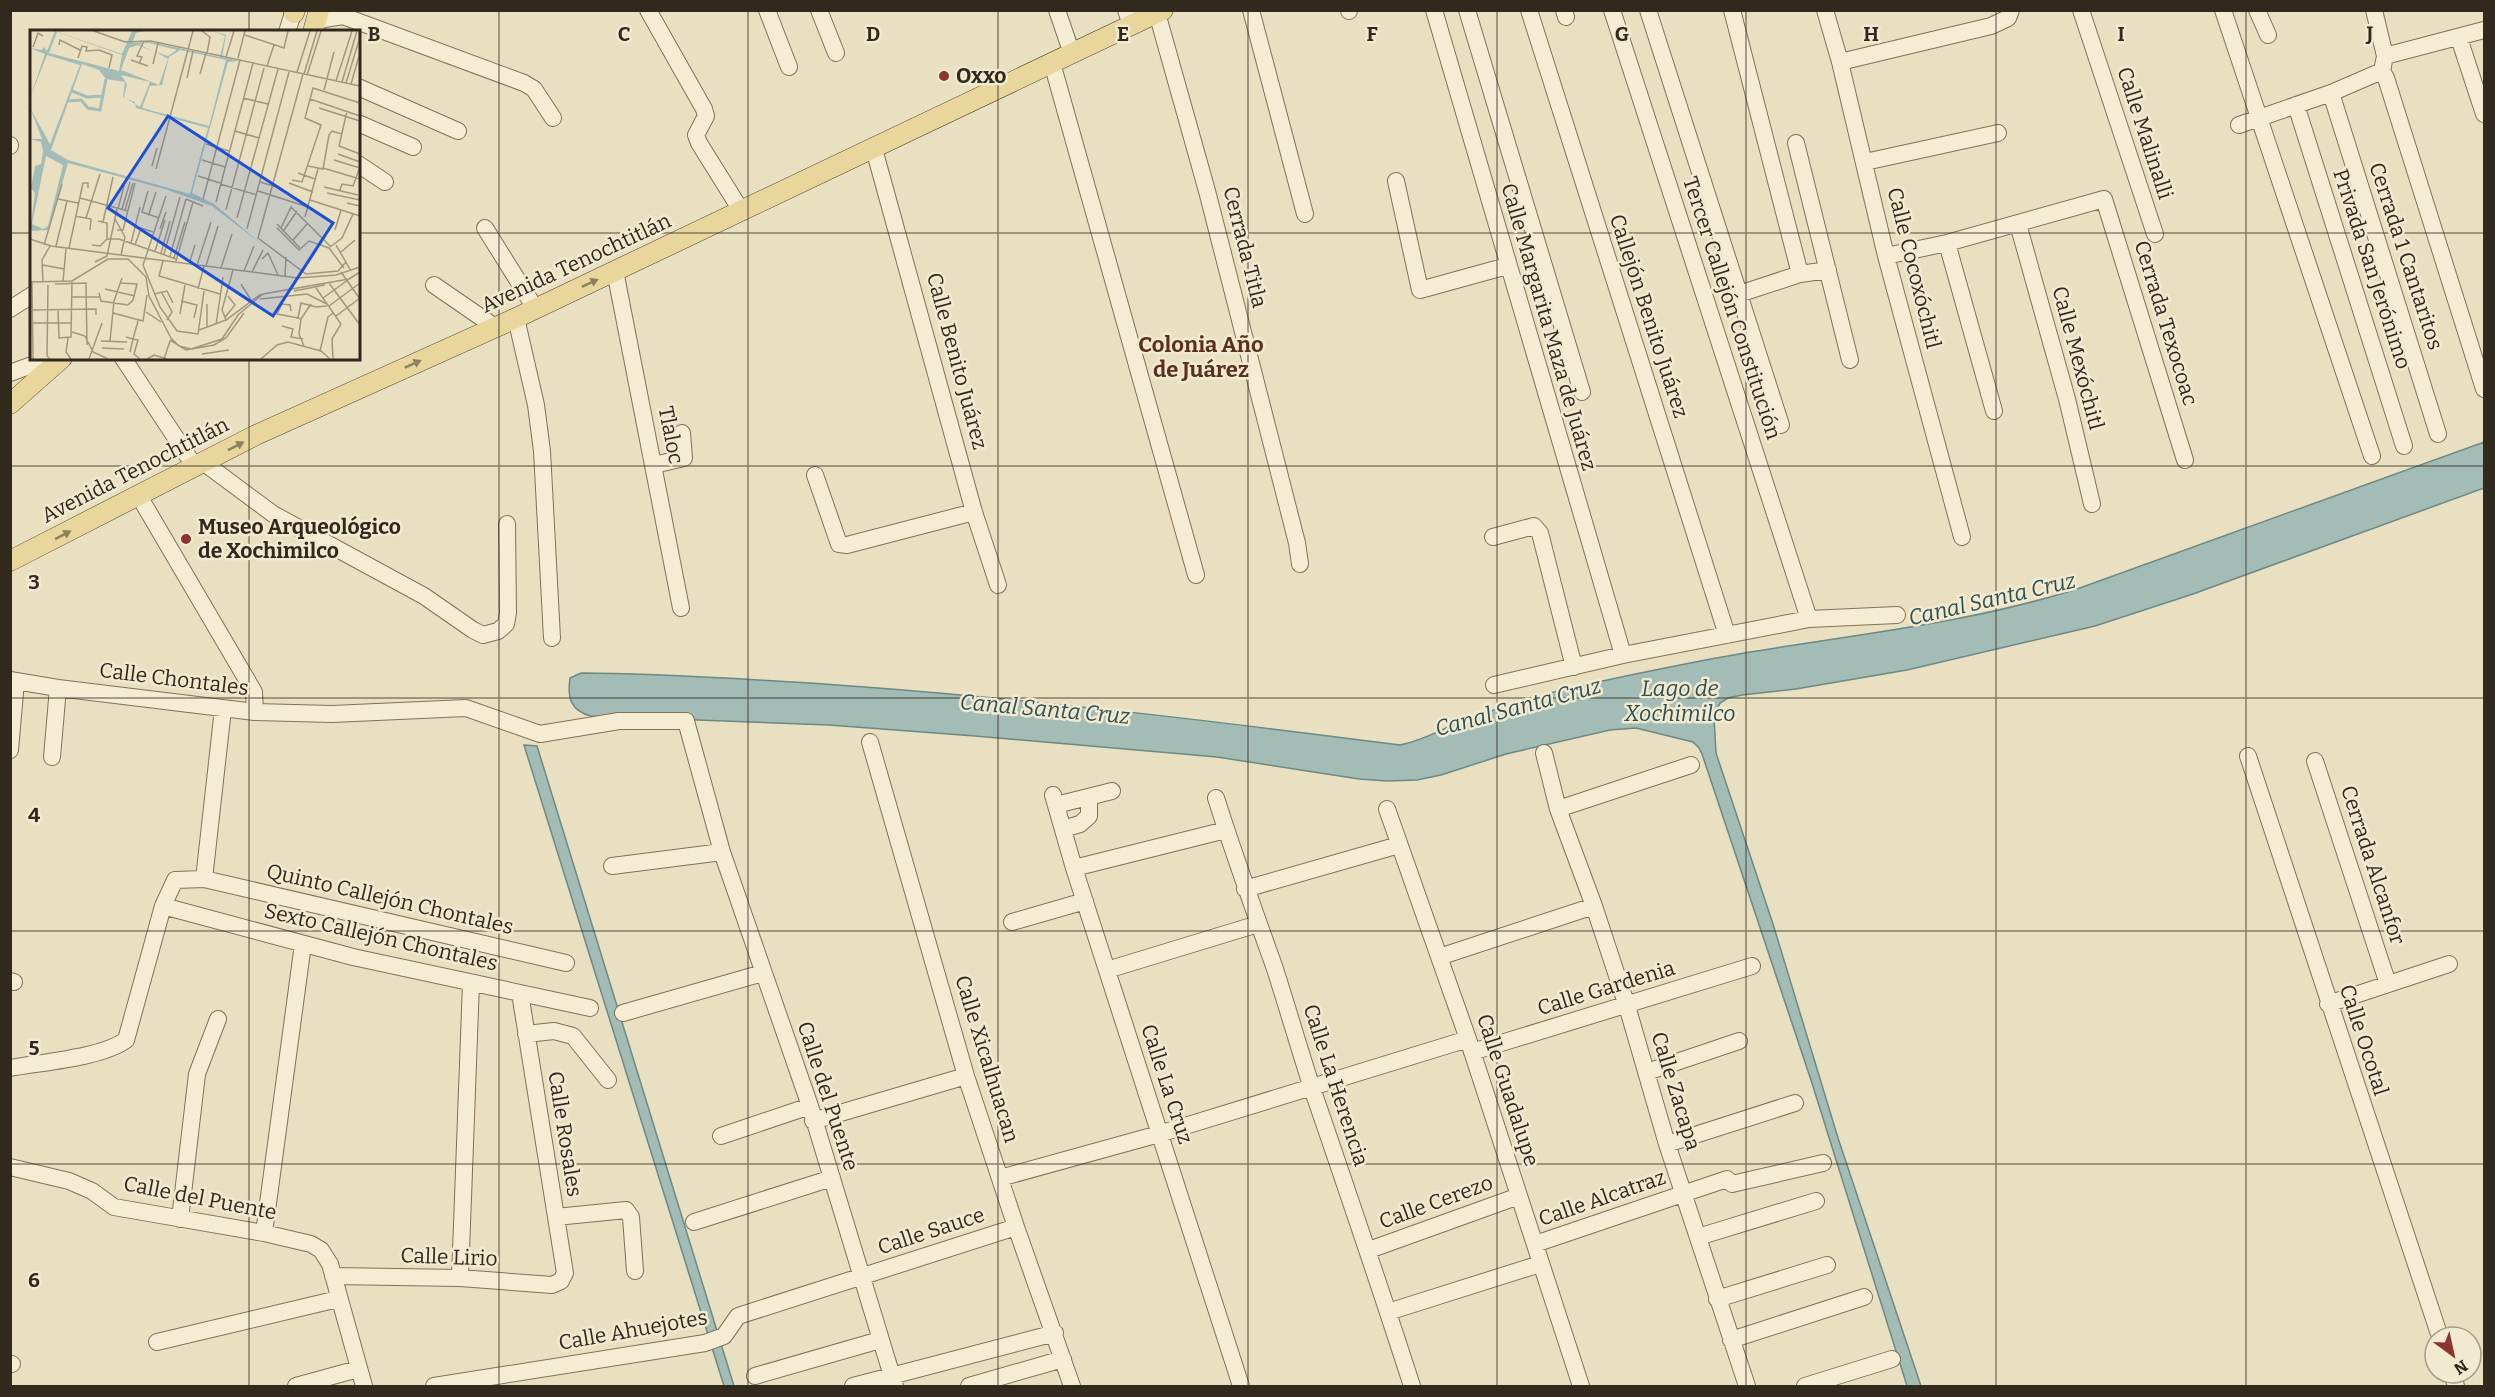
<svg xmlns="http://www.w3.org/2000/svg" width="2495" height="1397" font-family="Bitter,serif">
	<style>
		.water { fill: #a3bcb6; stroke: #6c8983; stroke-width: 1.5 }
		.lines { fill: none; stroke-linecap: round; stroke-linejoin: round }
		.minor-casing { stroke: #81715a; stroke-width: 18 }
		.major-casing { stroke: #4f402f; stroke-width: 21 }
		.minor { stroke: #f5edd3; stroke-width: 16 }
		.major { stroke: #e9d69c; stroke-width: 20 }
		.oneway { fill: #8e805c }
		.grid { fill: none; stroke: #32291d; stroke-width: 1.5; stroke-opacity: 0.55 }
		.poi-dot { fill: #8a3530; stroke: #f1ead0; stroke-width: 2 }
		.labels { text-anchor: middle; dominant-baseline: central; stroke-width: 5; stroke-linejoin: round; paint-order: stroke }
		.poi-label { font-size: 21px; font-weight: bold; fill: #32291d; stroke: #f1ead0; text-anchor: start }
		.street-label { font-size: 21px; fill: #32291d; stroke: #f1ead0 }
		.neighbourhood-label { font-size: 22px; font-weight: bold; fill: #5a3121; stroke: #f1ead0 }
		.water-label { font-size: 22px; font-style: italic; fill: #2e5050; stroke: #f1ead0 }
		.inset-river { fill: none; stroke: #a3bcb6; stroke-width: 3 }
		.inset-road { fill: none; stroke: #a0977f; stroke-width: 1.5 }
		.view { fill: #1d4ed8; fill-opacity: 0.15; stroke: #1d4ed8; stroke-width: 3 }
		.inset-edge { fill: none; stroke: #32291d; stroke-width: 3 }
		.grid-label { font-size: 20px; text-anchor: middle; font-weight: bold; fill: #32291d; stroke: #f1ead0; stroke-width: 5; stroke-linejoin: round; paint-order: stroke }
	</style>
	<rect width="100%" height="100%" fill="#e9e0c1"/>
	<!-- water -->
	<path class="water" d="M 2484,442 L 2484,488 L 2193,594 L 2095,626 L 1907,670 L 1796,689 L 1742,695 L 1728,698 L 1720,703 L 1714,717 L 1716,753 L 1773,924 L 1838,1138 L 1921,1386 L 1907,1386 L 1811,1080 L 1702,754 L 1699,748 L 1693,742 L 1636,728 L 1610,730 L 1506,754 L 1441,775 L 1417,780 L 1387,781 L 1359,779 L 1217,757 L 975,736 L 829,725 L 591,716 C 571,711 567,698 570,678 L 581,673 C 652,673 723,678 794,682 C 997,695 1198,719 1400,745 C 1423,741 1441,729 1463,721 C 1505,705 1549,692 1593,683 C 1654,670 1714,657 1776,648 C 1877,632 1979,620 2077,589 Z
		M 524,745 L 537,746 L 734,1386 L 724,1386 Z"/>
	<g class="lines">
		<!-- minor casing -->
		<g class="minor-casing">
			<path id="minor" d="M 648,10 L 704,109 L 706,116 L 696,135 L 699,143 L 742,212
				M 767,10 L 789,67
				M 819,10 L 836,53
				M 1057,10 L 1072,54
				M 1126,10 L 1131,25
				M 1251,10 L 1305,214
				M 1349,10 L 1349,11
				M 1434,10 L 1623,655
				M 1467,10 L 1582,392
				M 1529,10 L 1727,635
				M 1564,10 L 1566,17
				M 1612,10 L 1809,619
				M 1648,10 L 1739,294
				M 1732,10 L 1800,274
				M 1825,10 L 1840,62 L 1886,256 L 1962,537
				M 2081,10 L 2155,234
				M 2223,10 L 2372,456
				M 2257,10 L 2268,35
				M 2374,10 L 2385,56
				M 1157,13 L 1207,191 L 1297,543 L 1300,564
				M 318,20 L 343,16 L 524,83 L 534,89 L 553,118
				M 287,32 L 294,10
				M 2459,38 L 2484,114
				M 1840,62 L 1991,26 L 2008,18 L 2011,10
				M 1052,63 L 1196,575
				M 2382,71 L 2386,78 L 2484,389
				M 358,87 L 458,131
				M 2331,93 L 2438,434
				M 2296,105 L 2404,446
				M 358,123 L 413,147
				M 2239,125 L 2331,93 L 2382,71 L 2385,56 L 2484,30
				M 1796,143 L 1850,360
				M 10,145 L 10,146
				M 874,149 L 974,512 L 998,585
				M 1865,162 L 1998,133
				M 358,164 L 385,182
				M 1396,181 L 1420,290 L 1507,266
				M 2018,224 L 2067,399 L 2092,504
				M 485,228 L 535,308
				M 1947,243 L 1994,411
				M 1886,256 L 1947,243 L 2104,199 L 2185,460
				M 615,271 L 681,608
				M 434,285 L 495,327
				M 10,309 L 32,295
				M 516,318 L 536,405 L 542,451 L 552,638
				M 123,358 L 195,467
				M 10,373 L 51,358
				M 1781,425 L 1739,294 L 1800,274 L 1828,270
				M 203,462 L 273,514 L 424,596 L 473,630 L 483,635 L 498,631 L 506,624 L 508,613 L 507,524
				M 654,465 L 684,458 L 682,433
				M 815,475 L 839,544 L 847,545 L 974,512
				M 139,496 L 254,692 L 255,712
				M 1493,537 L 1534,526 L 1540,533 L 1574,667
				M 10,680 L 58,688 L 255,712 L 332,714 L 466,708 L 540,734 L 619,721 L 686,721 L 722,852 L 810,1106 L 895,1386
				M 1494,685 L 1623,655 L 1809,619 L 1897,615
				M 870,742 L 966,1076 L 1016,1227 L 1072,1386
				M 10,750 L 16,681
				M 1544,753 L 1558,809 L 1594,906 L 1627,1006 L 1667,1144 L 1747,1386
				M 2248,756 L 2440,1337
				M 52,757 L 58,688
				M 2315,761 L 2388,984
				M 1053,795 L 1074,868 L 1241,1386
				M 1216,798 C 1234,855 1254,910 1274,966 C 1287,1006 1299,1048 1312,1088 C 1346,1187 1380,1287 1412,1386
				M 1056,805 L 1112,791
				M 1387,809 L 1468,1039 L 1581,1386
				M 1558,809 L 1691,765
				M 1063,829 L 1080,824 L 1089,816 L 1089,797
				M 612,866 L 722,852
				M 1074,868 L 1226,830
				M 204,879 L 223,709
				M 1245,889 L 1399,845
				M 163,906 L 353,957 L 590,1008
				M 1012,922 L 1085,901
				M 1439,957 L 1594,906
				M 1107,970 L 1258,924
				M 10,981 L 14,982
				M 2328,1004 L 2449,964
				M 623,1013 L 763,973
				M 526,1034 L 554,1031 L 573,1036 L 608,1080
				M 1472,1052 L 1752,966
				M 10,1068 C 42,1062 101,1058 126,1040 L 163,906 L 175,880 L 204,879 L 566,963
				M 1647,1072 L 1739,1041
				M 813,1121 L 966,1076
				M 721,1136 L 810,1106
				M 1667,1144 L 1795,1103
				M 10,1167 L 69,1181 L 92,1191 L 114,1207 L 264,1233 L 311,1244 L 321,1250 L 330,1264 L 364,1386
				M 1000,1178 L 1159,1134 L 1468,1039
				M 556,1217 L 626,1210 L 631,1217 L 635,1271
				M 180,1219 L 197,1074 L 218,1019
				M 694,1222 L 832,1178
				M 264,1233 L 303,944
				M 1698,1237 L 1816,1201
				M 1535,1244 L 1727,1179 L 1732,1184 L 1823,1163
				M 1369,1250 L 1519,1196
				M 333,1276 L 460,1278 L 552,1285 L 561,1281 L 565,1273 L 520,993
				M 460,1278 L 471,983
				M 1717,1299 L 1827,1265
				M 1388,1312 L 1540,1264
				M 1731,1340 L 1864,1297
				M 157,1342 L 338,1299
				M 10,1364 L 12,1364
				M 2452,1373 L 2456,1386
				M 755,1376 L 880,1340
				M 296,1386 L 358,1369
				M 434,1386 L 705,1343 L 724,1336 L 738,1316 L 1016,1227
				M 853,1386 L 1055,1333
				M 969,1386 L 1063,1359
				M 1805,1386 L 1892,1359"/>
		</g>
		<!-- major casing -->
		<g class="major-casing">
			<path id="major" d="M 294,13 L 295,10
				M 313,32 L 319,10
				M 10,404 L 62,358
				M 10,561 L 256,435 L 516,318 L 1163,10"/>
		</g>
		<!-- minor -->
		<use href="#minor" class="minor"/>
		<!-- major -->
		<use href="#major" class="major"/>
	</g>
	<!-- one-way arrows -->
	<defs><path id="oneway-solid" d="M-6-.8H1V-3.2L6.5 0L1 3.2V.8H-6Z" transform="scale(1.5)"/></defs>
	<g class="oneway">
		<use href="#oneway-solid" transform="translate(590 283) rotate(-25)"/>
		<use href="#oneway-solid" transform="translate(413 364) rotate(-24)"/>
		<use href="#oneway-solid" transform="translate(236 446) rotate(-27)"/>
		<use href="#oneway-solid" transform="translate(63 535) rotate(-27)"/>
	</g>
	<!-- grid -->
	<path class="grid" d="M 249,10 L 249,32M 499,10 L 499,1386M 748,10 L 748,1386M 998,10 L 998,1386M 1248,10 L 1248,1386M 1497,10 L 1497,1386M 1746,10 L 1746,1386M 1996,10 L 1996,1386M 2246,10 L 2246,1386M 10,233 L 32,233M 358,233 L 2484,233M 249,358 L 249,1386M 10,466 L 2484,466M 10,698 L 2484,698M 10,931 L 2484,931M 10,1164 L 2484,1164"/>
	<!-- markers -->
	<g class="poi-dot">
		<circle cx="944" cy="76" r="6"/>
		<circle cx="186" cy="539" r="6"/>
	</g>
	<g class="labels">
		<!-- poi labels -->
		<g class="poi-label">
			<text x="956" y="76">Oxxo</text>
			<text x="198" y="527">Museo Arqueológico<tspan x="198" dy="24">de Xochimilco</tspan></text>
		</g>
		<!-- street labels -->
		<g class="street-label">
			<text transform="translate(2145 133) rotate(72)">Calle Malinalli</text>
			<text transform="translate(1245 247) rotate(76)">Cerrada Titla</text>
			<text transform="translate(2406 256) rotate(72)">Cerrada 1 Cantaritos</text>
			<text transform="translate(576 263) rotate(-25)">Avenida Tenochtitlán</text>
			<text transform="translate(1914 268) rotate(76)">Calle Cocoxóchitl</text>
			<text transform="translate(2372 269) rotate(72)">Privada San Jerónimo</text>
			<text transform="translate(1732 308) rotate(72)">Tercer Callejón Constitución</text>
			<text transform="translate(1649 316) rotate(72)">Callejón Benito Juárez</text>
			<text transform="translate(2166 323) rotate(73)">Cerrada Texocoac</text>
			<text transform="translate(1549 327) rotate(74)">Calle Margarita Maza de Juárez</text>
			<text transform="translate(2078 358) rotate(75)">Calle Mexóchitl</text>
			<text transform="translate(957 361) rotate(75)">Calle Benito Juárez</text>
			<text transform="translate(671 435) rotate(79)">Tlaloc</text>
			<text transform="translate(135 470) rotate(-27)">Avenida Tenochtitlán</text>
			<text transform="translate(174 679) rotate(7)">Calle Chontales</text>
			<text transform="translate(2373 865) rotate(72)">Cerrada Alcanfor</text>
			<text transform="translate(390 899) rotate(13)">Quinto Callejón Chontales</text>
			<text transform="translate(381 937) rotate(13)">Sexto Callejón Chontales</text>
			<text transform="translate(1606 988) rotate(-17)">Calle Gardenia</text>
			<text transform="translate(2364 1040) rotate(72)">Calle Ocotal</text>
			<text transform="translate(987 1059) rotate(73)">Calle Xicalhuacan</text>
			<text transform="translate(1167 1084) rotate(72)">Calle La Cruz</text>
			<text transform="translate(1336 1085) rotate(72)">Calle La Herencia</text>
			<text transform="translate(1508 1090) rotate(72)">Calle Guadalupe</text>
			<text transform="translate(1676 1091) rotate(73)">Calle Zacapa</text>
			<text transform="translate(828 1096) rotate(72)">Calle del Puente</text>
			<text transform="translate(565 1134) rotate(81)">Calle Rosales</text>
			<text transform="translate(200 1198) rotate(11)">Calle del Puente</text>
			<text transform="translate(1602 1198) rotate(-19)">Calle Alcatraz</text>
			<text transform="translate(1436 1202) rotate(-20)">Calle Cerezo</text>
			<text transform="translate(931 1231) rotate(-18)">Calle Sauce</text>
			<text transform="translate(449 1257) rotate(2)">Calle Lirio</text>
			<text transform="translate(633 1330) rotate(-10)">Calle Ahuejotes</text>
		</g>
		<!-- neighbourhood labels -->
		<g class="neighbourhood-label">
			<text x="1201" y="344">Colonia Año<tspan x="1201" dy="25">de Juárez</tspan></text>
		</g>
		<!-- water labels -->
		<g class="water-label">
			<text transform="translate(1992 599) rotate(-13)">Canal Santa Cruz</text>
			<text x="1680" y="688">Lago de<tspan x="1680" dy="25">Xochimilco</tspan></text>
			<text transform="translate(1518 707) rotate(-15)">Canal Santa Cruz</text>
			<text transform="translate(1045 709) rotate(5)">Canal Santa Cruz</text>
		</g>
	</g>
	<!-- overview -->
	<g transform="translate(30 30)">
		<rect width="330" height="330" fill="#e9e0c1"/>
		<path d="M 25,1 L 92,24 L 102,1 L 115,1 L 106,3 L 102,13 L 121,12 L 190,27 L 195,6 L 183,1 L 196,5 L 192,27 L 209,31 L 198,32 L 162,163 L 184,174 L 234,216 L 182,176 L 135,159 L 38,133 L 19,200 L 0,201 L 5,163 L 1,158 L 5,136 L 11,134 L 13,121 L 11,112 L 0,109 L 12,109 L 0,78 L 20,114 L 50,35 L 17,25 L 0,68 L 15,24 L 0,18 L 12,20 L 14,17 L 17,21 ZM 27,2 L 92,25 L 89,41 L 19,23 ZM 119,13 L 147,20 L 138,26 L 126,22 L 138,29 L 129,55 L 91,40 L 99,18 L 108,15 L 122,21 L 109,14 ZM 150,20 L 196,30 L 179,96 L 112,78 L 120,56 L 132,55 L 139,27 ZM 52,34 L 69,40 L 76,49 L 95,52 L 93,67 L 105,72 L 106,78 L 178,98 L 160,164 L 38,130 L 21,120 ZM 91,45 L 120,52 L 110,77 L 94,67 L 97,54 ZM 16,126 L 33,135 L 18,196 L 13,199 L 2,194 Z" fill="#a3bcb6" fill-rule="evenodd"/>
		<path class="inset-river" d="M 42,61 L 57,67 L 73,66M 38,71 L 51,70 L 58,78 L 70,80 L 76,49"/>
		<path class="inset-road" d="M 64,1 L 95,12 L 121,11 L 330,56M 172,1 L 180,7 L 177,23M 215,5 L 254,18 L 258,1M 29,15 L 30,10 L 50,20M 3,17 L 8,3 L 13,6M 196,27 L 204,1M 48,28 L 52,16 L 57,17 L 56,21 L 69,20 L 82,25 L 79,38M 208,28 L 215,1M 101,30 L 118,36M 109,34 L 112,27 L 107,26 L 114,11M 123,34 L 128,13M 237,36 L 244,15M 267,42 L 280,1M 170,44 L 176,23M 273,44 L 228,208 L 276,244 L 308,241 L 316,232M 274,44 L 287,1M 277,45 L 291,1M 157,48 L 163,21M 306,51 L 322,1M 312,52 L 327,1M 316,53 L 330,7M 321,54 L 329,26M 294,60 L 304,22M 213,68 L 238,74M 280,69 L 330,86M 289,78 L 330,91M 317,81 L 309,116 L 330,124M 205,101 L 229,108M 176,114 L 199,121M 308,124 L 330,132M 172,130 L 195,137M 304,130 L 330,138M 122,136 L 127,118M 278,136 L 293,139 L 299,105 L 302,101 L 312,104M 293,138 L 330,149M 126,139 L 163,1M 268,143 L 285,149M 168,146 L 190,153M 262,150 L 272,152 L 291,95 L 275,88 L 283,58 L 330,73M 230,152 L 253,159M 259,153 L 283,162M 190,154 L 227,165M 294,157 L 328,165M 310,160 L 312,154 L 323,156 L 330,137M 118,161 L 112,182 L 129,188M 228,161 L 278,177M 297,163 L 330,170M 50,168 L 98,181M 28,169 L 48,173M 156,169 L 173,176M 173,169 L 210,30M 280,170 L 330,186M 186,172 L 223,33M 317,173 L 330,176 L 329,186M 88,179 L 95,152M 92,179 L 100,152M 95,180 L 103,153M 196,180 L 234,38M 119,184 L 126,162M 45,186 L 61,189 L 60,200M 275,187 L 288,139M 56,188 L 70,144M 207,188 L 248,39M 85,189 L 95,207 L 91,225M 73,192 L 83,147M 247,194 L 270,218M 247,198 L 269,220 L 279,211 L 299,218 L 314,238M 251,198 L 261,177 L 301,217M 130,199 L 136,182M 217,199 L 259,42M 87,200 L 93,200 L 105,153M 254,200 L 267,181M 305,200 L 311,180M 0,209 L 21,216 L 268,248 L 306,245 L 330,237M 77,209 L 89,209 L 146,229M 263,210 L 278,193M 101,213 L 110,177M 14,215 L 32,154M 62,215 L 70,216 L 77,209 L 77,193 L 68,191M 105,215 L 111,198 L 123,202M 306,215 L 321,241M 26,216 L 37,171M 300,217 L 312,208 L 323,184M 39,218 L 53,153 L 58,153 L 58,158M 125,221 L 135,190M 311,222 L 325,210M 131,223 L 140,191M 134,224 L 150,167M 140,226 L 156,169M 144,228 L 155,192M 232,229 L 238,223 L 248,245M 133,231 L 129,246 L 190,264M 146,231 L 163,172M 65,232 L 77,226 L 87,179M 159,234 L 165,215M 13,235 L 34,239M 113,235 L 130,277 L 147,301 L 168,304 L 174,261M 113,235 L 136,166M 167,235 L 181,192M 176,236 L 188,196M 191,238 L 202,204M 214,241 L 224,216M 222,242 L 233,220M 311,242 L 330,269M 255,246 L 256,227M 0,252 L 42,251 L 78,229 L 98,229 L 116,247 L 119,266 L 141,308 L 149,316 L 161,319 L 192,309 L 208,285 L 233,264 L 319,249 L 330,242M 13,252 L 12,230 L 20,216M 33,252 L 36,218M 2,253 L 3,329M 90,253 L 107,254 L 103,270 L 98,275M 299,253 L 330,295M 25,254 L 56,253 L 57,315M 211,254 L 221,270M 18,255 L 17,326 L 20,329M 286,258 L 311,294 L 302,309 L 303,329M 75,259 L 105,266M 168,259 L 174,236M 264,261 L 295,255M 69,263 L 71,271 L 98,275M 132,263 L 142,282 L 137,290M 124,264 L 137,261 L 143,273M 42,267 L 69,267M 293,268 L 318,250M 230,269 L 277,264 L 297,274M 151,271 L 167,275 L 164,288M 299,276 L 330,253M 28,279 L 29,308 L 41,307 L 42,252M 2,280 L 66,279 L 66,285M 261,281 L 260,275 L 252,274 L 247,284 L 268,288M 116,282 L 131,292M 83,283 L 113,291 L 117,265M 150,284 L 155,255M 306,286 L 330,268M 195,287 L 205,275 L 198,266M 268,288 L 271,273 L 286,277 L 297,276M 268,288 L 271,289 L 269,304 L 274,316M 271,289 L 281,274M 196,290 L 192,280 L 203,240M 108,291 L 103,309 L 108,310 L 104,324 L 110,329M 2,293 L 42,293M 186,295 L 193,247M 252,296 L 263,299 L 261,307 L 273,309M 177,298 L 177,274M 169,300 L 196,290 L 231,264M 42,302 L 55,306 L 63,322 L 78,329M 96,307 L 103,309 L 100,322M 38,308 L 36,322 L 41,329M 140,310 L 156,320 L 184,315 L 196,308 L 214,283M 71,311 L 97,312M 80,311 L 84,271 L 92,248M 72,318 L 94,319M 290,321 L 298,287 L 303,283M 172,324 L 199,320M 59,329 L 72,293M 117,329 L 124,325 L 137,329M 134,329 L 140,311M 231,329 L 247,315 L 258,312 L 291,321 L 300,329"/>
		<path class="view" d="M 138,86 L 303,193 L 243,286 L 78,178 Z"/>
		<rect width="330" height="330" class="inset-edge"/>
	</g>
	<g class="grid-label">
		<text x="374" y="41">B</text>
		<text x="624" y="41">C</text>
		<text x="873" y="41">D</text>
		<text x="1123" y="41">E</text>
		<text x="1372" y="41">F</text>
		<text x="1622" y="41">G</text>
		<text x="1871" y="41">H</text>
		<text x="2121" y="41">I</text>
		<text x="2370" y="41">J</text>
		<text x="34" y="589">3</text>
		<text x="34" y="822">4</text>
		<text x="34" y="1055">5</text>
		<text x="34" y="1287">6</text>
	</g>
	<!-- border -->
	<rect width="2495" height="1397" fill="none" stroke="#32291d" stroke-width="24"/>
	<!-- north arrow -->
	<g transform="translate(2453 1355) rotate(147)"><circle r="28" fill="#f1ead0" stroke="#a59d88" stroke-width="1.5"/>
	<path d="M0-4.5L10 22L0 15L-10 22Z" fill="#8a3530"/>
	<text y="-9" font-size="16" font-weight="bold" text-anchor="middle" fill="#32291d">N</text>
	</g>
</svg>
